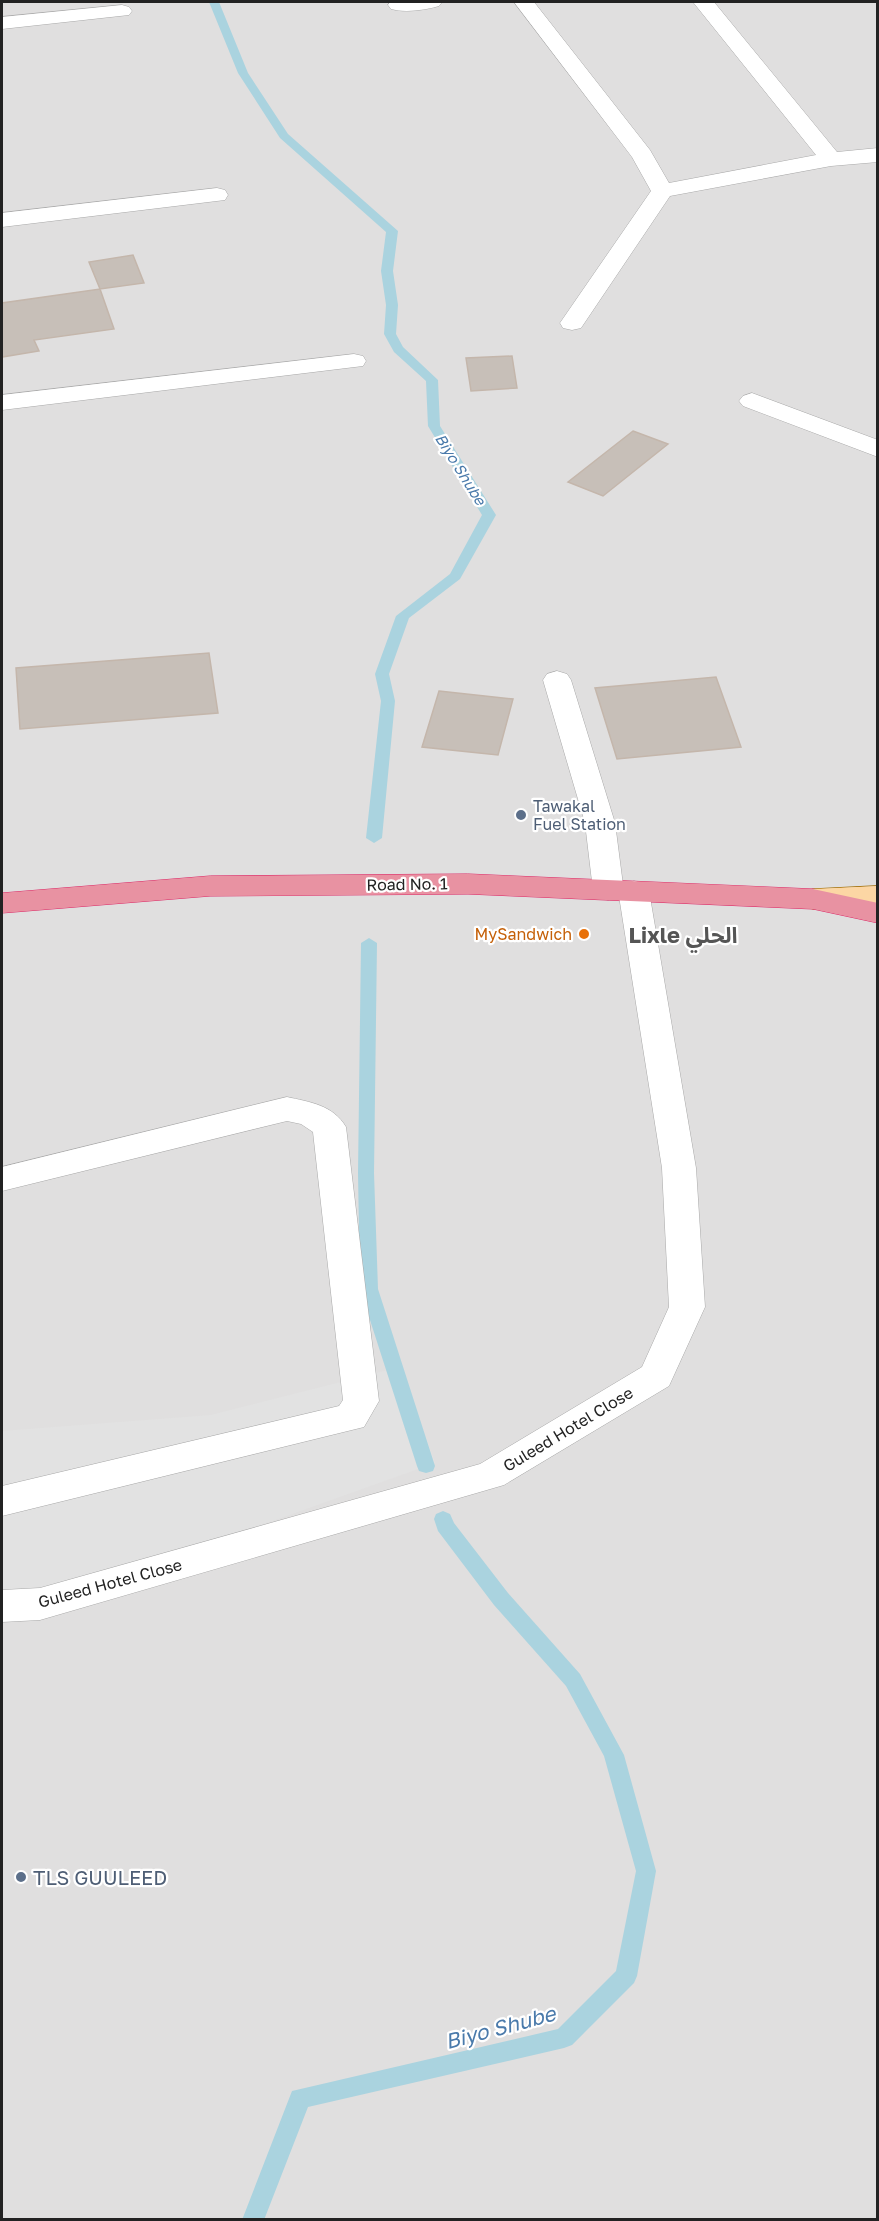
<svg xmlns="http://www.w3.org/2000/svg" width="879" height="2221" font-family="'Golos Text','Noto Sans Arabic',sans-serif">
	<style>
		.residential { fill: #e0dfdf }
		.parking { fill: #e2e2e2 }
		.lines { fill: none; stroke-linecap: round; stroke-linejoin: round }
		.stream { fill: #aad3df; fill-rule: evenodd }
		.building { fill: #c7bfb8; stroke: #c4b6ab; stroke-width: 1.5 }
		.minor-casing { stroke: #a9a9a9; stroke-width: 1 }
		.major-casing { stroke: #a06b00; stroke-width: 1 }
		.highway-casing { stroke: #dc2a67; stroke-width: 1 }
		.minor { fill: #fff; fill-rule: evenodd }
		.major { fill: #fcd6a4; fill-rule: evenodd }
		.highway { fill: #e892a2; fill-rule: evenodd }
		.service-dot { fill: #5c6f8a; stroke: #fff; stroke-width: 2 }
		.food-dot { fill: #e8710a; stroke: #fff; stroke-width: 2 }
		.labels { text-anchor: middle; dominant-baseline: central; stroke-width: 4.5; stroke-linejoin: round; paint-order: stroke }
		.far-water-label { font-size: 15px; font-style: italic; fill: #4a7aab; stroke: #fff }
		.service-label { font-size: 16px; fill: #4e5e75; stroke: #fff; text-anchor: start }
		.street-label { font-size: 16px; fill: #222; stroke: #fff }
		.food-label { font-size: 16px; fill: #c56008; stroke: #fff; text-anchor: end }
		.near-service-label { font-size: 20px; fill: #4e5e75; stroke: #fff; text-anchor: start }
		.near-water-label { font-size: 21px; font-style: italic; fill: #4a7aab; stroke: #fff }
		.district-label { font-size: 22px; font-weight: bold; fill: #555; stroke: #fff }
	</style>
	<rect width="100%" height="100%" fill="#f2efe9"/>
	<!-- residential -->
	<path class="residential" d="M 2,2 L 877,2 L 877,2219 L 2,2219 Z"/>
	<!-- parking -->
	<path class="parking" d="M 400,1367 L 435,1463 L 40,1604 L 2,1604 L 2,1431 L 211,1415 Z"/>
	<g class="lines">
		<!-- stream -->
		<path class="stream" d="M 209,2 L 219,2 L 248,73 L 288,134 L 398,231 L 393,271 L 398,305 L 396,334 L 403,347 L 438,380 L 440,426 L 496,515 L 460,579 L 409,618 L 389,674 L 395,701 L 382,838 L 374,843 L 366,838 L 381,701 L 375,674 L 396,616 L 450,574 L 482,515 L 428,426 L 426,381 L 394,352 L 384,334 L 386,305 L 381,271 L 386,232 L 280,138 L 238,73 Z
			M 369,938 L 377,943 L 374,1173 L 378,1289 L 435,1466 L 433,1471 L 426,1473 L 419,1471 L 417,1466 L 360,1289 L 358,1173 L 361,943 Z
			M 443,1511 L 450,1514 L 454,1523 L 508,1593 L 580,1674 L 624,1755 L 656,1871 L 637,1976 L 634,1983 L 572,2045 L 564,2048 L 308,2107 L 264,2220 L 242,2220 L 292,2091 L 558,2029 L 616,1971 L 636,1871 L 604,1756 L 566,1686 L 494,1605 L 438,1531 L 434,1519 L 436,1514 Z"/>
	</g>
	<!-- building -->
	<path class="building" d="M 133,255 L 144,283 L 100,289 L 89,262 Z
		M 100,289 L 114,329 L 34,340 L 39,351 L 2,357 L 2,303 Z
		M 512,356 L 517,388 L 471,391 L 466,358 Z
		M 633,431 L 668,444 L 603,496 L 568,482 Z
		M 209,653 L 218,713 L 20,729 L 16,668 Z
		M 716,677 L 741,747 L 617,759 L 595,688 Z
		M 439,691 L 513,699 L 498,755 L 422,747 Z"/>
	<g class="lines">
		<!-- minor casing -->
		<g class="minor-casing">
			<path id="minor" d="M 390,2 L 442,2 L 439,6 C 425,10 405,13 391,9 L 388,5 Z
				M 514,2 L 534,2 L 650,150 L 669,183 L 816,155 L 693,2 L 714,2 L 837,152 L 878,148 L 878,162 L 831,166 L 670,196 L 581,328 L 572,330 L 563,328 L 560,323 L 651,191 L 632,157 Z
				M 122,5 L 129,7 L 132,11 L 129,15 L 2,29 L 2,17 Z
				M 217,188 L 225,190 L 228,195 L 225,200 L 2,227 L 2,213 Z
				M 354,354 L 363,356 L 366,361 L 363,366 L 2,410 L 2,395 Z
				M 752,393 L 878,440 L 878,457 L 743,406 L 739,401 L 743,396 Z
				M 557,671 L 567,674 L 571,680 L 615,823 L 623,885 L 634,881 L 645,884 L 649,891 L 696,1168 L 705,1307 L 669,1386 L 504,1485 L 40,1620 L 2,1622 L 2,1590 L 40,1588 L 480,1464 L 642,1367 L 669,1307 L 662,1168 L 619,896 L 608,900 L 597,897 L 593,890 L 585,823 L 543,680 L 547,674 Z
				M 287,1097 C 310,1102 333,1105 346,1127 L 379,1401 L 364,1427 L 2,1516 L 2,1486 L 339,1406 L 343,1400 L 313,1132 L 301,1124 L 287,1121 L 2,1191 L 2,1167 Z"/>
		</g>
		<!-- major casing -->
		<g class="major-casing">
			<path id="major" d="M 878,886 L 878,906 L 813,909 L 802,906 L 798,899 L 802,892 L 813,889 Z"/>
		</g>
		<!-- highway casing -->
		<g class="highway-casing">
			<path id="highway" d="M 468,874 L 813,889 L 878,903 L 878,923 L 813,909 L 468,894 L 210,896 L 2,913 L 2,893 L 210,876 Z"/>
		</g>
		<!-- minor -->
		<use href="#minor" class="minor"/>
		<!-- major -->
		<use href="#major" class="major"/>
		<!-- highway -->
		<use href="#highway" class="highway"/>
	</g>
	<!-- markers -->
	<g class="service-dot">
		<circle cx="521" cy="815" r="6"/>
		<circle cx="21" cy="1877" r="6"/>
	</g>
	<circle class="food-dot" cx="584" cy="934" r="6"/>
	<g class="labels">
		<!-- far-water labels -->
		<g class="far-water-label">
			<text transform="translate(461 469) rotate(58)">Biyo Shube</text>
		</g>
		<!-- service labels -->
		<g class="service-label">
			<text x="533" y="806">Tawakal<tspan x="533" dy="18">Fuel Station</tspan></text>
		</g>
		<!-- street labels -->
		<g class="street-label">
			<text transform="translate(407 884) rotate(-1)">Road No. 1</text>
			<text transform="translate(568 1429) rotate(-31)">Guleed Hotel Close</text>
			<text transform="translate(110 1583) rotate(-15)">Guleed Hotel Close</text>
		</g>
		<!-- food labels -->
		<g class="food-label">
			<text x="572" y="934">MySandwich</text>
		</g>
		<!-- near-service labels -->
		<g class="near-service-label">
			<text x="33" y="1877">TLS GUULEED</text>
		</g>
		<!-- near-water labels -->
		<g class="near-water-label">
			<text transform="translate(500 2027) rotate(-15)">Biyo Shube</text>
		</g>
		<!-- district labels -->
		<g class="district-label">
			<text x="683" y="934">Lixle الحلي</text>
		</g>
	</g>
	<!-- border -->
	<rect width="879" height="2221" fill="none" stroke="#222222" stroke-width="6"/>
</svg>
